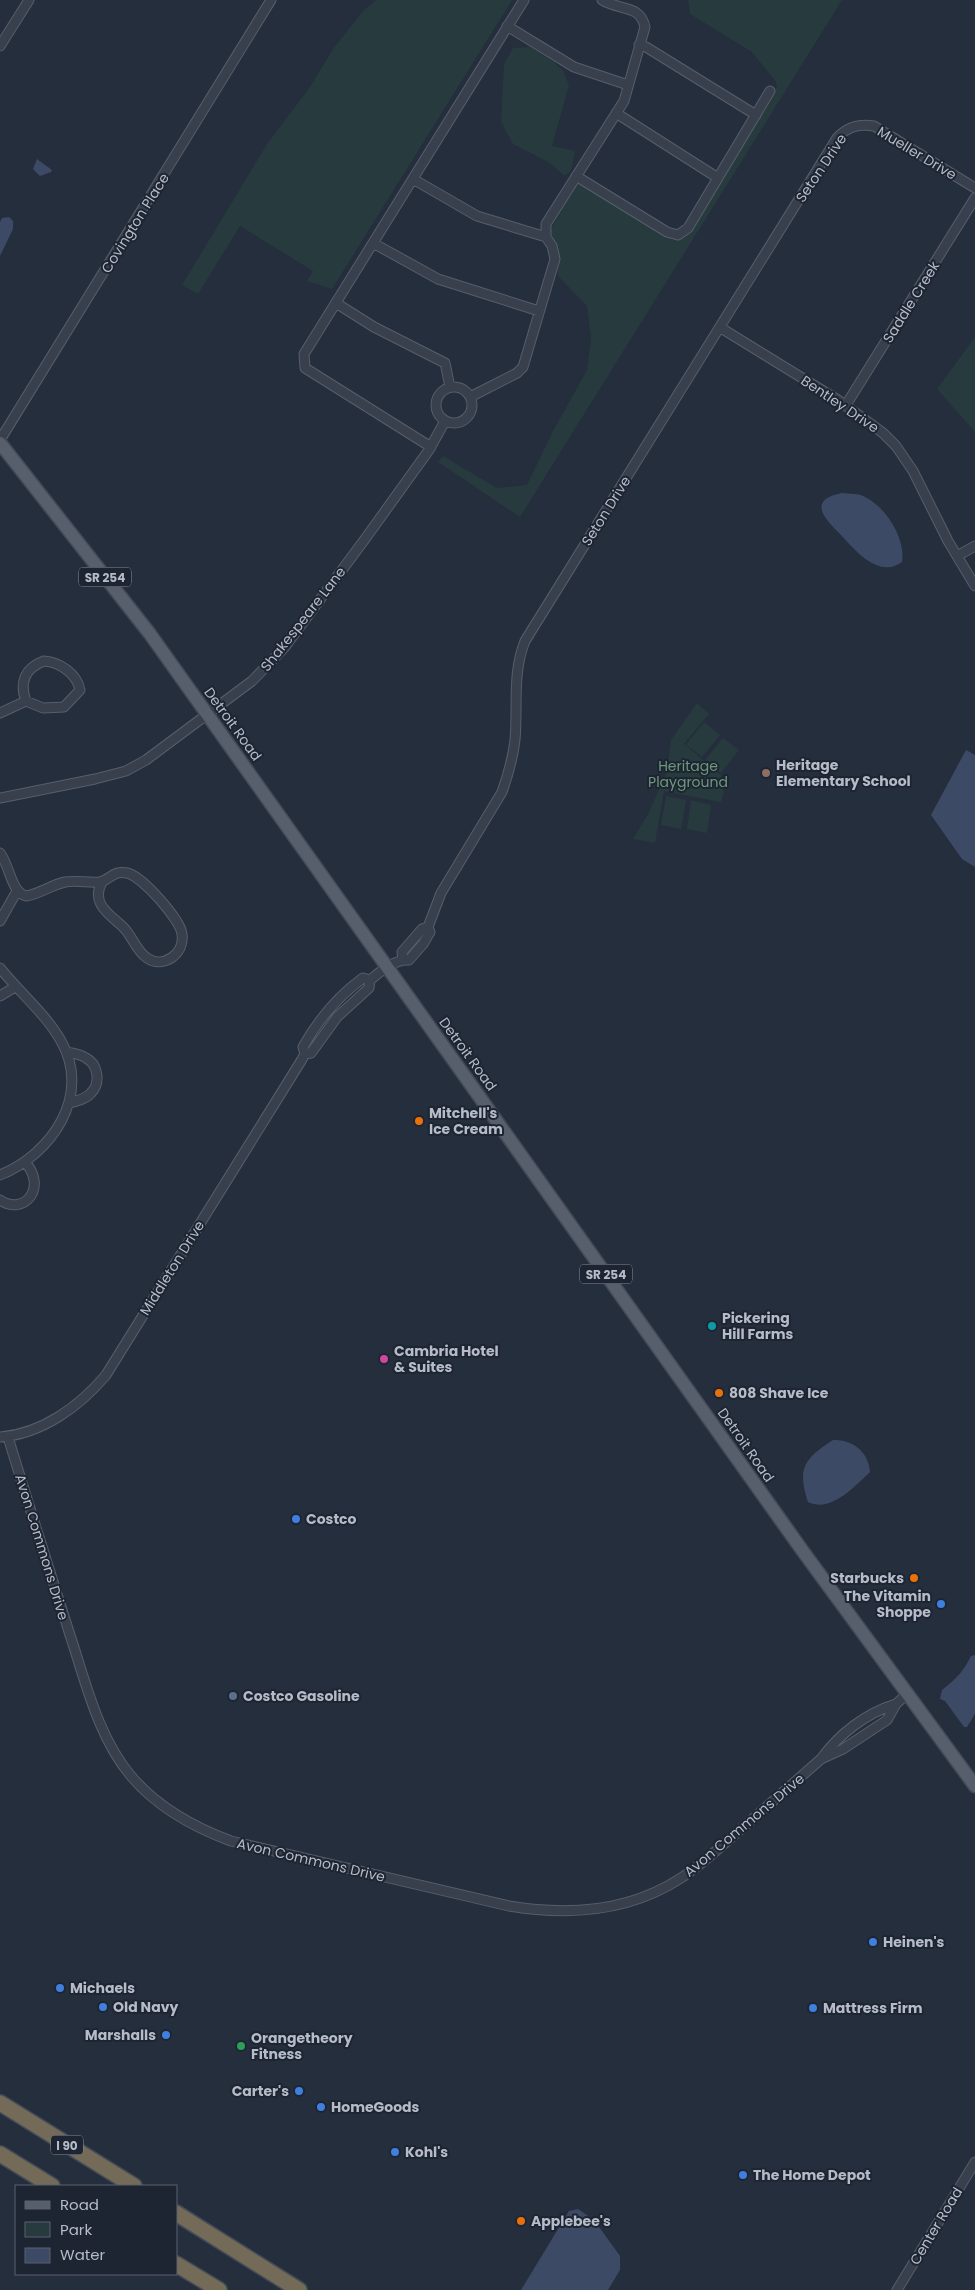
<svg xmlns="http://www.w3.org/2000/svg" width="975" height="2290" font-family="Poppins,sans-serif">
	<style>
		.green { fill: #273a3e }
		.water { fill: #3c4a65 }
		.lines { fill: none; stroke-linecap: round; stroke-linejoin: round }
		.street-casing { stroke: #575e6b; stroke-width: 11 }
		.primary-casing { stroke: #424956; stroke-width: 15 }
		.highway-casing { stroke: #444b58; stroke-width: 18 }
		.street { stroke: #39404d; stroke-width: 9 }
		.primary { stroke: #575f6d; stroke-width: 12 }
		.highway { stroke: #736a57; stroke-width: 15 }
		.education-dot { fill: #8d6e63; stroke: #1e2532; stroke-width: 2 }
		.food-dot { fill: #e8710a; stroke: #1e2532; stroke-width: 2 }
		.culture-dot { fill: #0f9aa8; stroke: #1e2532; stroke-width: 2 }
		.hotel-dot { fill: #d1479c; stroke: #1e2532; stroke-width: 2 }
		.shop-dot { fill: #3f7fe0; stroke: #1e2532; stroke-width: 2 }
		.service-dot { fill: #5c6f8a; stroke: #1e2532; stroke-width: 2 }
		.leisure-dot { fill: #2e9e5b; stroke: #1e2532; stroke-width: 2 }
		.labels { text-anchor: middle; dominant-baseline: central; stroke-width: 4; stroke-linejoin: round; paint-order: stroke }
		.shield { fill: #1e2532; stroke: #888e9b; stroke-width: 1 }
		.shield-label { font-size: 12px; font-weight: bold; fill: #b5bbc8 }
		.street-label { font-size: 14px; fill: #b5bbc8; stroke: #1e2532 }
		.poi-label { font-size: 14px; font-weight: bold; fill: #b5bbc8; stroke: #1e2532; text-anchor: start }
		.park-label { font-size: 14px; fill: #6d987b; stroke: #1e2532 }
	</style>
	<rect width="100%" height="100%" fill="#252e3d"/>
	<!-- green -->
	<path class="green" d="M 376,0 L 512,0 L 332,289 L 307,281 L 313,271 L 240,226 L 198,294 L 182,285 L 267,144 L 310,87 L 333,49 L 363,11 Z
		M 688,0 L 842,0 L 520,517 L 438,462 L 443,456 L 497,488 L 527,485 L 553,431 L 587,370 L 591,338 L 587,306 L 558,276 L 558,259 L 550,231 L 577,181 L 678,239 L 710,196 L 777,86 L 776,82 L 752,52 L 690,14 Z
		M 530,47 L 554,62 L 563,71 L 569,85 L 552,146 L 575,151 L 571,170 L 565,176 L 548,162 L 513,144 L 501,122 L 504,64 L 513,48 Z
		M 975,337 L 975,432 L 937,389 Z
		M 697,703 L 709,714 L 684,744 L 721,775 L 724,791 L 721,802 L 664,791 L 655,843 L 633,839 L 648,814 L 667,772 L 671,740 Z
		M 704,722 L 720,735 L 702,757 L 686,745 Z
		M 723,738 L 739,750 L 721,773 L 705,760 Z
		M 666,796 L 686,800 L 681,829 L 661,825 Z
		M 691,800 L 711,805 L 707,833 L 687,829 Z"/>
	<!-- water -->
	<path class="water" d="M 37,159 L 52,170 L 51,172 L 40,176 L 33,169 Z
		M 9,217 L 13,221 L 13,229 L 0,256 L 0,222 L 2,218 Z
		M 842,493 C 849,494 859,493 865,497 C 886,507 906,539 902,562 C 896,566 891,568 884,567 C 867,565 852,547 841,535 C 825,519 806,500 842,493 Z
		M 966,750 L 975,755 L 975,867 L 962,859 L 931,815 Z
		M 833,1440 C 852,1439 869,1452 870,1472 C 854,1487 831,1513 808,1502 C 797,1468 804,1459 833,1440 Z
		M 975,1655 L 975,1714 L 967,1727 L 964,1727 L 945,1701 L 940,1699 L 942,1690 C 955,1680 964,1671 971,1656 Z
		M 578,2209 L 594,2220 L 620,2256 L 620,2270 L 608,2290 L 521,2290 L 569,2211 Z"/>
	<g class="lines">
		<!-- street casing -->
		<g class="street-casing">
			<path id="street" d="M 507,26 L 574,67 L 628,85
				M 639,45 L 646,47 L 756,115
				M 0,46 L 29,0
				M 616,113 L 718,178
				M 576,176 L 667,232 L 678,235 L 688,228 L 770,91
				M 413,179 L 477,216 L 546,237 L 552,246 L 555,259 L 523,367 L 517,373 L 470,397
				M 546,237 L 546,224 L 624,101 L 645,27 C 640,4 620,11 602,0
				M 373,243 L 438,279 L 539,311
				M 336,303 L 374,327 L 445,363 L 450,387
				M 721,328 L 838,400 L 883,433 L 896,446 L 913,471 L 948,541 L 975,586
				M436 405a18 18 0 1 1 36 0a18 18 0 1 1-36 0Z
				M 846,405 L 975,198
				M 0,440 L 271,0
				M 431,447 L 305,368 L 304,354 L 524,0
				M 957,556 L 975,546
				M 44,661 C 60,662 77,674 80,690 L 64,707 L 43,708 L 26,701 C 19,682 25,668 44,661 Z
				M 0,713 L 26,701
				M 0,798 L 95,779 L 126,771 L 146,760 L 252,681 L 284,648 L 365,539 L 429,450 L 445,421
				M 0,853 C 10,866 11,892 26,896 C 40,894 51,885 65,882 C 77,880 88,883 100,882 C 110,880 113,870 127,873 C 142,876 180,919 182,934 C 185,954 163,969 147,958 C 135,950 132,934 121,925 C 107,913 91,902 102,882
				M 0,921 L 17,891
				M 428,927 L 441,893 L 502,792 C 508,775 513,758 515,740 C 518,707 512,673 525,641 L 837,138 C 848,126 859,124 874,126 L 975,188
				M 0,968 C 19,992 46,1014 61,1041 C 92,1095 52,1154 0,1175
				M 370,980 C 381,971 395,959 409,960 L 423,944 L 430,932 L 428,927 L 422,929 L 402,952 L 403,960
				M 0,996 L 15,987
				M 67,1052 C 73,1053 80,1054 86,1058 C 98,1064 101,1083 91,1093 C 86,1099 77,1101 69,1103
				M 0,1200 C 24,1216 48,1188 25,1162
				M 0,1437 C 42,1434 80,1406 106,1375 L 301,1061 L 305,1054 L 303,1047 C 318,1020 337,997 363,978 L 370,980 L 369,988 L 337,1017 L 311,1053 L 305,1054
				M 8,1437 C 28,1503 49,1569 70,1635 C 86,1683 98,1737 131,1776 C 158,1808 193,1827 231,1841 L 509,1906 C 569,1916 629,1912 681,1878 C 703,1864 721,1846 740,1830 C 767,1806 794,1783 821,1759 C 839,1734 866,1713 896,1704
				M 821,1759 L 843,1749 L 887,1720 L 896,1704 L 907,1694
				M 897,2290 L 975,2162"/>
		</g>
		<!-- primary casing -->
		<g class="primary-casing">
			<path id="primary" d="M 0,443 L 150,634 L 802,1550 L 975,1786"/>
		</g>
		<!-- highway casing -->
		<g class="highway-casing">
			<path id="highway" d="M 0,2103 L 134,2186
				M 0,2154 L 52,2186
				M 176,2213 L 299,2290
				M 176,2264 L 219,2290"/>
		</g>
		<!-- street -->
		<use href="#street" class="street"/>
		<!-- primary -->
		<use href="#primary" class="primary"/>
		<!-- highway -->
		<use href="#highway" class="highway"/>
	</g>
	<!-- markers -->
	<circle class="education-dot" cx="766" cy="773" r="5"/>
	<g class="food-dot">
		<circle cx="419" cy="1121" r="5"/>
		<circle cx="719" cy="1393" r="5"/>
		<circle cx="914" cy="1578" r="5"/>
		<circle cx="521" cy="2221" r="5"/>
	</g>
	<circle class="culture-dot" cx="712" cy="1326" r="5"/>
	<circle class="hotel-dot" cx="384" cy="1359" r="5"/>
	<g class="shop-dot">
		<circle cx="296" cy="1519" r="5"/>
		<circle cx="941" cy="1604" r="5"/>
		<circle cx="873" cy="1942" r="5"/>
		<circle cx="60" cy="1988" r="5"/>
		<circle cx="103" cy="2007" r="5"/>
		<circle cx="813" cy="2008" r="5"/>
		<circle cx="166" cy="2035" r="5"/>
		<circle cx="299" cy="2091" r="5"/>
		<circle cx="321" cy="2107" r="5"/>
		<circle cx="395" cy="2152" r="5"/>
		<circle cx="743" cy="2175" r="5"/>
	</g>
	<circle class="service-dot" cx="233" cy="1696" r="5"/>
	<circle class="leisure-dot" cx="241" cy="2046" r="5"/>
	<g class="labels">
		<!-- shield labels -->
		<g class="shield">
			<rect x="79" y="567.5" width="52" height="19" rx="4"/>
			<rect x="580" y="1264.5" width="52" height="19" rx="4"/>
			<rect x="51" y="2135.5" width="32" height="19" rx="4"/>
		</g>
		<g class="shield-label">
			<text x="105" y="577">SR 254</text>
			<text x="606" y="1274">SR 254</text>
			<text x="67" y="2145">I 90</text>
		</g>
		<!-- street labels -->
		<g class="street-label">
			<text transform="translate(917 153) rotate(31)">Mueller Drive</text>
			<text transform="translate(821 168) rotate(-56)">Seton Drive</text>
			<text transform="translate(135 223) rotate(-58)">Covington Place</text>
			<text transform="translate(911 302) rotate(-58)">Saddle Creek</text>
			<text transform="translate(840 404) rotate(34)">Bentley Drive</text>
			<text transform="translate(606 511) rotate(-58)">Seton Drive</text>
			<text transform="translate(303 619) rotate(-52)">Shakespeare Lane</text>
			<text transform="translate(233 724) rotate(54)">Detroit Road</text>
			<text transform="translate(468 1054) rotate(54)">Detroit Road</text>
			<text transform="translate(172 1268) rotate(-58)">Middleton Drive</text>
			<text transform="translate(746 1445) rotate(55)">Detroit Road</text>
			<text transform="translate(42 1547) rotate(73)">Avon Commons Drive</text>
			<text transform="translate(744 1825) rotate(-40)">Avon Commons Drive</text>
			<text transform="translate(311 1860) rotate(13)">Avon Commons Drive</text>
			<text transform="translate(936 2226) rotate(-59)">Center Road</text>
		</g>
		<!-- poi labels -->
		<g class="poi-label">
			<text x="776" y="765">Heritage<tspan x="776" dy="16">Elementary School</tspan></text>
			<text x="429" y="1113">Mitchell's<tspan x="429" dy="16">Ice Cream</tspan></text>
			<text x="722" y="1318">Pickering<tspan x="722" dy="16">Hill Farms</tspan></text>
			<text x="394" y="1351">Cambria Hotel<tspan x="394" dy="16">&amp; Suites</tspan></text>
			<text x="729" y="1393">808 Shave Ice</text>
			<text x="306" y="1519">Costco</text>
			<text x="904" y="1578" text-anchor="end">Starbucks</text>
			<text x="931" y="1596" text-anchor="end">The Vitamin<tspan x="931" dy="16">Shoppe</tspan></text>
			<text x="243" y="1696">Costco Gasoline</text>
			<text x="883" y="1942">Heinen's</text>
			<text x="70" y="1988">Michaels</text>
			<text x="113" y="2007">Old Navy</text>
			<text x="823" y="2008">Mattress Firm</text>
			<text x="156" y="2035" text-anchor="end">Marshalls</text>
			<text x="251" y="2038">Orangetheory<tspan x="251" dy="16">Fitness</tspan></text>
			<text x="289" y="2091" text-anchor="end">Carter's</text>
			<text x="331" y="2107">HomeGoods</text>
			<text x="405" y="2152">Kohl's</text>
			<text x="753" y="2175">The Home Depot</text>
			<text x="531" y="2221">Applebee's</text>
		</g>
		<!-- park labels -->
		<g class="park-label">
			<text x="688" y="766">Heritage<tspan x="688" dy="16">Playground</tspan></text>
		</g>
	</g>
	<!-- legend -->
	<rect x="15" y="2185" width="162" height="90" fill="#1e2532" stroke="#5a616e"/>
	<rect x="25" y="2201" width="25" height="8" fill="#575f6d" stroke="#5a616e"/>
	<text x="60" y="2210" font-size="15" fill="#b5bbc8">Road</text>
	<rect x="25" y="2222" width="25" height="15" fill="#273a3e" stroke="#5a616e"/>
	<text x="60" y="2235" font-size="15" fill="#b5bbc8">Park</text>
	<rect x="25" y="2248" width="25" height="15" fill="#3c4a65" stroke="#5a616e"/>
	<text x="60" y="2260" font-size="15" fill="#b5bbc8">Water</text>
</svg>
